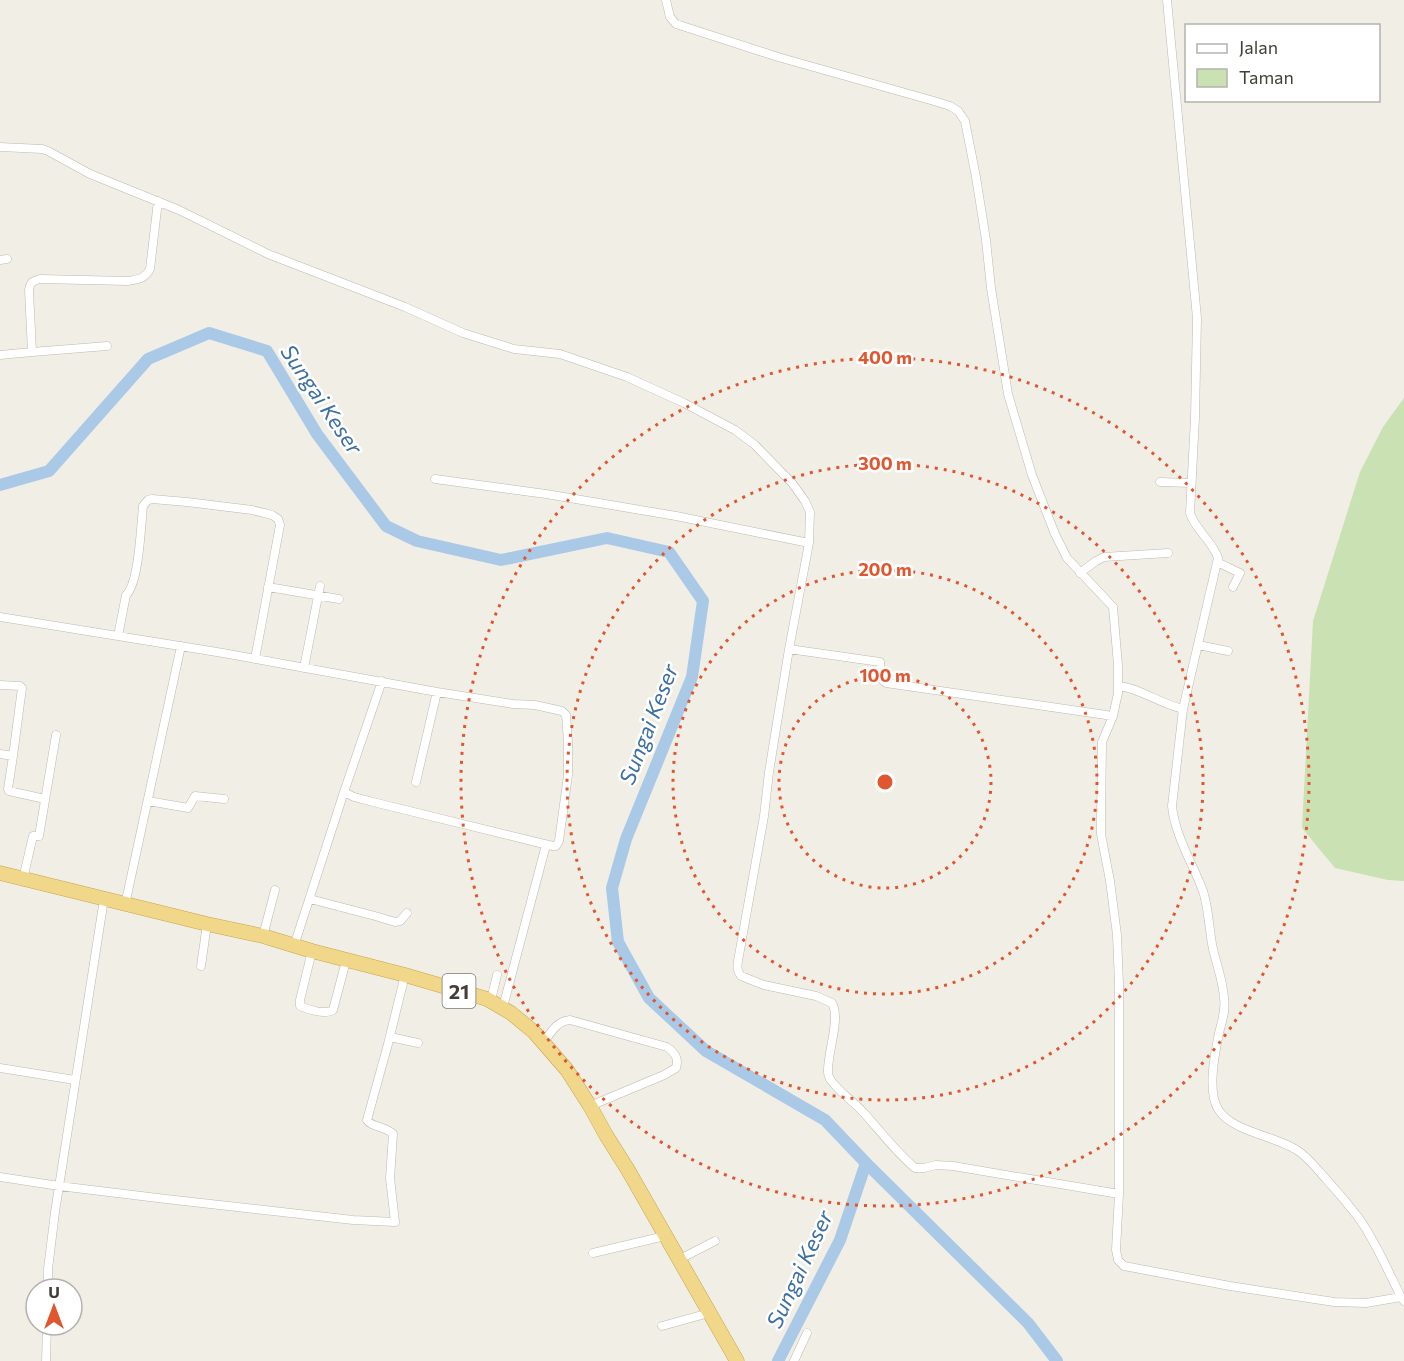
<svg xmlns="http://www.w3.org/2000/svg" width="1404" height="1361" font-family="Commissioner,sans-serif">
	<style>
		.green { fill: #c9e1b3 }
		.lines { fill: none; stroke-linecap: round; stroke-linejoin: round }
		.river { stroke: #a9c9e7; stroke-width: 12 }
		.minor-casing { stroke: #beb9ad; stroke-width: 9 }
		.trunk-casing { stroke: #caa447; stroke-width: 15 }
		.minor { stroke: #fff; stroke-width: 8 }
		.trunk { stroke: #f0d78a; stroke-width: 14 }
		.ring { fill: none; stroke: #e0562e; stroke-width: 3; stroke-dasharray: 3 6 }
		.labels { text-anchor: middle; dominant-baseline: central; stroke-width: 5; stroke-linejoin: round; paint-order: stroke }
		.shield { fill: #fff; stroke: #7b7972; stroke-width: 1.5 }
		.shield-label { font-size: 20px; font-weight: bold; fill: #433f36 }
		.water-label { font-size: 22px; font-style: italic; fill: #3c6fa2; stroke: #fff }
		.centre { fill: #e0562e; stroke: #fff; stroke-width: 3 }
		.ring-label { font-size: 18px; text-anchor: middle; font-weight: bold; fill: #e0562e; stroke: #fff; stroke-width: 5; stroke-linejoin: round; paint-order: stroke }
	</style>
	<rect width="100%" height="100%" fill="#f1eee6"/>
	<!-- green -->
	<path class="green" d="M 1404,398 L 1404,881 L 1388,880 L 1335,868 L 1302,828 L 1313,621 L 1360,472 L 1383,427 Z"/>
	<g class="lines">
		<!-- river -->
		<path class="river" d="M 0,485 L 49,471 L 148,359 L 209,333 L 267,351 L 317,434 L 386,526 L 417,541 L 501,560 L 607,538 L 669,552 L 703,601 L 692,677 L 626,839 L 612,888 L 618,942 L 649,998 L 706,1051 L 825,1120 L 866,1163 L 840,1240 L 778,1361
			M 866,1163 L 1028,1323 L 1057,1361"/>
		<!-- minor casing -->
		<g class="minor-casing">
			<path id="minor" d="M 666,0 L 670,17 L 676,24 L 778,57 L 934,101 L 950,106 L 958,111 L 965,121 L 976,177 L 986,240 L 991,288 L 1008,394 L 1032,475 L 1055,534 L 1067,558 L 1113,607 L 1118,665 L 1118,693 L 1113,716 L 1102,742 L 1101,820 L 1101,834 L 1110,881 L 1117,935 L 1119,984 L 1119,1194
				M 1167,0 L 1197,318 L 1195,418 L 1190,513 C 1195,530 1212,540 1218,558 L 1183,709 L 1172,806 C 1175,836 1193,864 1203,891 C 1209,910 1209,930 1213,949 C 1217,966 1223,981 1224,998 C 1226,1010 1222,1021 1219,1033 C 1215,1053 1207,1091 1218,1109 C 1232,1133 1280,1136 1301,1153 C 1310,1160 1318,1170 1326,1179 C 1337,1191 1348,1204 1358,1217 C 1375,1240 1388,1271 1401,1297
				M 0,147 L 42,149 L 48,151 L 90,174 L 179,210 L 268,254 L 405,307 L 463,333 L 514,349 L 560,354 L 627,377 L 684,403 L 735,430 L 755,445 L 792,483 L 805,501 L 810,512 L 809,543 L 789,649 L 769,772 L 764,816 L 738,961 C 737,967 737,971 741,976 L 764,985 L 816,996 L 832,1003 C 841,1018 827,1054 828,1072 C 828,1076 831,1081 834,1084 C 843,1095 855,1103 864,1113 C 881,1132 896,1152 915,1168 L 924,1168 L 936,1165 L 953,1166 L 1119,1194 L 1116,1250 L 1118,1260 L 1124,1266 L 1230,1286 L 1334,1302 L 1366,1303 L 1401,1297 L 1404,1301
				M 0,260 L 7,259
				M 32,352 L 107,346
				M 0,355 L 32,352 L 29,290 C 30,282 33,281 40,279 L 128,281 C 138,279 145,279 150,269 L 158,201
				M 435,479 L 546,494 L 676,516 L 809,543
				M 1160,482 L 1191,483
				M 1217,562 L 1240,573 L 1233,587
				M 1080,573 L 1096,561 L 1104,557 L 1168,553
				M 268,587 L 339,599
				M 0,617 L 223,653 L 437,692 L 513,704 L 535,705 L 562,711 L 566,715 L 568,742 L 568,775 L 559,841 L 556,846 L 553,846 L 540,843 L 377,803 L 354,797 L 344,792
				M 118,636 L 126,595 C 139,584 141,525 143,506 L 148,500 L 152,499 L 187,502 L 252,510 L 272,515 L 278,519 L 280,525 L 255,659
				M 1198,645 L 1228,651
				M 789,649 L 880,662 L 881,679 L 886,683 L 1113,716
				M 304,668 L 320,586
				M 0,685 L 20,686 L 22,688 L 13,756 L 0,754
				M 1118,686 C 1140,688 1160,704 1183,709
				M 13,756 L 8,789 L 9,791 L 45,799
				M 416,782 L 437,692
				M 148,801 L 188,808 L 195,796 L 224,799
				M 23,879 L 33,836 L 39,836 L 56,735
				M 310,899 L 375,916 L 395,922 L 400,921 L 407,913
				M 125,905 L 181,646
				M 263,936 L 275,890
				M 294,946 L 344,792 L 382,681
				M 312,951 L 300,1000 L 300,1006 C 309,1010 325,1015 333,1010 L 346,961
				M 201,966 L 207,924
				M 491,1000 L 497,975
				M 503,1007 L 546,845
				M 390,1037 L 418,1043
				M 544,1042 C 551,1032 557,1021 570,1020 L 667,1047 C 675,1053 679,1058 676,1068 L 664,1075 L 590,1106
				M 0,1068 L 75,1080
				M 0,1177 L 59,1186 L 166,1199 L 353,1220 L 395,1222 L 390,1178 L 393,1134 C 386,1126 372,1128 367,1120 L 388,1044 L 405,975
				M 593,1253 L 665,1236
				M 678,1260 L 715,1241
				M 48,1289 L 48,1269 L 55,1212 L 104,899
				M 662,1326 L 709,1313
				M 46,1361 L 47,1325
				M 794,1361 L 807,1333"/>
		</g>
		<!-- trunk casing -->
		<g class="trunk-casing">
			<path id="trunk" d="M 0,873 L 207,924 L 263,936 L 312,951 L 405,975 L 487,999 L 511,1013 L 534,1032 L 567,1070 L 590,1106 L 606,1135 L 628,1170 L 737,1361"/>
		</g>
		<!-- minor -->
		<use href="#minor" class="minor"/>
		<!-- trunk -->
		<use href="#trunk" class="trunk"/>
	</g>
	<!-- distance rings -->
	<g class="ring">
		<circle cx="885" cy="782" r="106"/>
		<circle cx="885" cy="782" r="212"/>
		<circle cx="885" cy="782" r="318"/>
		<circle cx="885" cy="782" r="424"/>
	</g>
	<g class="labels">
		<!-- shield labels -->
		<rect class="shield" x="442.5" y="974" width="33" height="34" rx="4.5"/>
		<g class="shield-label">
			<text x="459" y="991">21</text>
		</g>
		<!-- water labels -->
		<g class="water-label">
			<text transform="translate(322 399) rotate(56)">Sungai Keser</text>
			<text transform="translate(648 724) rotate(-69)">Sungai Keser</text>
			<text transform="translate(799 1269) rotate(-65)">Sungai Keser</text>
		</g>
	</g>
	<circle cx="885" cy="782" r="9" class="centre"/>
	<g class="ring-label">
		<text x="885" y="364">400 m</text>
		<text x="885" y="470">300 m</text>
		<text x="885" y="576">200 m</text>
		<text x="885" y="682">100 m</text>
	</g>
	<!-- legend -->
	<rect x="1185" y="24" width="195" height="78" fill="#ffffff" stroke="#b4b2af" stroke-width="1.5"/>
	<rect x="1197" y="44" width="30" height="9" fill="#ffffff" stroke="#b4b2af" stroke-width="1.5"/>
	<text x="1239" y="54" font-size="18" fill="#433f36">Jalan</text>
	<rect x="1197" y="69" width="30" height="18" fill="#c9e1b3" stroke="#b4b2af" stroke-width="1.5"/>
	<text x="1239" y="84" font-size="18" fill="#433f36">Taman</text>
	<!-- north arrow -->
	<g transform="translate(54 1307)"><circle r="28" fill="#ffffff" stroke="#b4b2af" stroke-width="1.5"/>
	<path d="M0-4.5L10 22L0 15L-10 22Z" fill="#e0562e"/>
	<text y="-9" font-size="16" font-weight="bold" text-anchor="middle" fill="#433f36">U</text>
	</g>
</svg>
